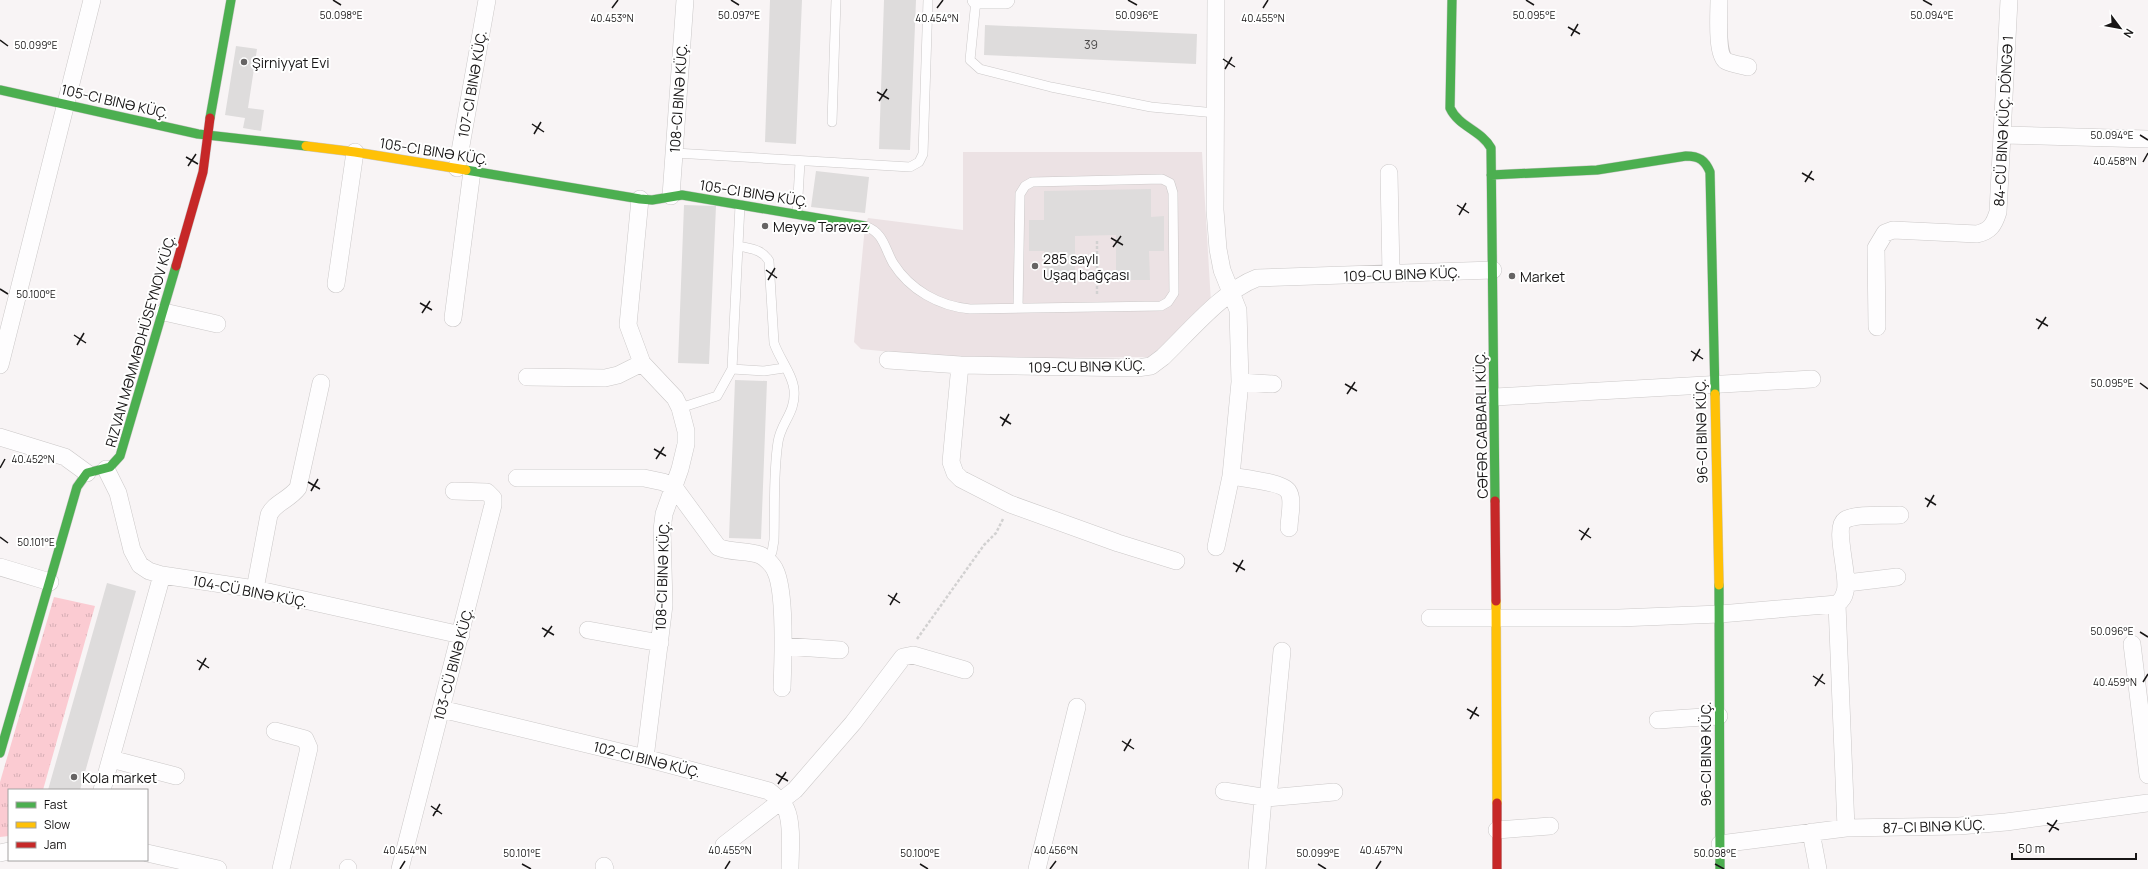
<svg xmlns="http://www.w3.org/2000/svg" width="2148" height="869" font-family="Manrope,sans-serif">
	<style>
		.built { fill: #ece2e4 }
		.grass { fill: url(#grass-tufts) }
		.building { fill: #dedcdc }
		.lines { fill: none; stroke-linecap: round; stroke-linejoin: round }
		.lane-casing { stroke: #cbc8c8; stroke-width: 10 }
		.street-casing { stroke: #cbc8c8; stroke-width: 18 }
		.fast-casing { stroke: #cbc8c8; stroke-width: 10 }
		.slow-casing { stroke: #cbc8c8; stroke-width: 10 }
		.jam-casing { stroke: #cbc8c8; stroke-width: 10 }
		.path { stroke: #d2d1d1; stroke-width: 2.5; stroke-dasharray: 3 2; stroke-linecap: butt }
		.lane { stroke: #fefdfe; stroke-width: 9 }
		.street { stroke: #fefdfe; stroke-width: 17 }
		.fast { stroke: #4caf50; stroke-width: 9 }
		.slow { stroke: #ffc107; stroke-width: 9 }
		.jam { stroke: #c62828; stroke-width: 9 }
		.ticks { fill: none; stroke: #181616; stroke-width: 1.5 }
		.poi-dot { fill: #666464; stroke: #fff; stroke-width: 1.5 }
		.labels { text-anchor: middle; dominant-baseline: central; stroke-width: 4; stroke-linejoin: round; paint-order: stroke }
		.number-label { font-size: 12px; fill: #4c4a4a }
		.poi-label { font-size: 14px; fill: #181616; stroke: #fff; text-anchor: start }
		.street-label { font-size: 14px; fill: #181616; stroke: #fff }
		.ticks-label { font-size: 10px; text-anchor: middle; fill: #181616; stroke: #fff; stroke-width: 4; stroke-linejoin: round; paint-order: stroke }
	</style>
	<defs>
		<pattern id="grass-tufts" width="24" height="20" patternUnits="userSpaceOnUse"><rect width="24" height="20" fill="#fbcbd2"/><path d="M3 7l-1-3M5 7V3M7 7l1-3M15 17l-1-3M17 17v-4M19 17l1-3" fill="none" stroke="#d6aeb4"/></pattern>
	</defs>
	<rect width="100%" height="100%" fill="#f8f4f5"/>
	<!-- built -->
	<path class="built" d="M 963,152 L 1202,152 L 1211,303 L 1150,357 L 961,359 L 861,349 L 854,342 L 865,226 L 868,218 L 963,230 Z"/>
	<!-- grass -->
	<path class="grass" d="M 54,597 L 95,606 L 43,790 L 9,790 L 9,836 L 0,837 L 0,782 Z"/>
	<!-- building -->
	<path class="building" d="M 770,0 L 802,0 L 796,144 L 765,142 Z
		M 884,0 L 916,0 L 910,150 L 879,149 Z
		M 985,25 L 1197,34 L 1196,64 L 984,55 Z
		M 236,46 L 257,49 L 248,108 L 264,110 L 261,131 L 243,128 L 245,118 L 225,115 Z
		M 816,171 L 869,177 L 865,213 L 811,207 Z
		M 1151,189 L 1151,217 L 1164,216 L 1164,251 L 1149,251 L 1150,280 L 1116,280 L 1116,235 L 1075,236 L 1075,282 L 1045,282 L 1044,251 L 1029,251 L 1029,220 L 1044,220 L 1044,191 Z
		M 684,205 L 716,206 L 709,364 L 678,363 Z
		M 735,380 L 767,381 L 761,539 L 729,538 Z
		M 107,583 L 136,591 L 80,790 L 48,790 Z"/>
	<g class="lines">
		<!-- lane casing -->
		<g class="lane-casing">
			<path id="lane" d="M 976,0 L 970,60 L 980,69 L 1051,87 L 1151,107 L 1216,113
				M 832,122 L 836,0
				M 675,153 L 910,167 L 919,162 L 923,154 L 928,0
				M 797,214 L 800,162
				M 865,226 C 884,233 884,247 893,263 C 910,290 939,306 970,309 L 1161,306 L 1168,302 L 1174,293 L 1173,193 L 1170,183 L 1162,179 L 1032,182 L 1025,186 L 1020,194 L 1018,308
				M 739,246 C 751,249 762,249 769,261 L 774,343 C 779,358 793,375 794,390 C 796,413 781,422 778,442 C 773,474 775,508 774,540 L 772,552 L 767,560
				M 732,369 L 764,371 L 784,368
				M 680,408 L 717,396 L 732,369 L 740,205"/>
		</g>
		<!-- street casing -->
		<g class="street-casing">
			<path id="street" d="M 976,0 L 1006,0
				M 1216,0 L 1215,210 L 1218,249 L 1222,270 L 1238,310 L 1240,382 L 1231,476 L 1216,547
				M 1719,0 C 1719,12 1716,55 1726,61 C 1732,64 1741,65 1748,67
				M 2003,135 L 2148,139
				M 457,168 L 487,0
				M 1389,173 L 1391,274
				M 671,196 L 685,0
				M 640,199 L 628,325 L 642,363 L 675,398 L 680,408 L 686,431 L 686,444 L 680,469 L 664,514 L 662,530 L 664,605 L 645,758
				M 336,284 L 355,152
				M 164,312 L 217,324
				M 453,318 L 472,171
				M 1877,327 L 1876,248 L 1885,233 L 1893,230 L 1977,234 C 1990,231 1994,225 1998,212 L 2009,0
				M 888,360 L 960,365 L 1137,368 L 1151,366 L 1163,357 C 1189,332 1224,290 1257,278 L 1493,270
				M 0,365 L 92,0
				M 960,365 L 951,462 L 955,473 L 961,479 L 1010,504 L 1118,543 L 1176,561
				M 527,377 L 605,378 L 618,375 L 642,363
				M 1240,382 L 1273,384
				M 1495,397 L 1812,379
				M 0,437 L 65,457 L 87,473
				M 106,469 L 118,493 L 132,550 L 140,565 L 149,571 L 162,575 L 255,589 L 461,635
				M 1231,476 C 1242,478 1282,482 1288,491 C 1294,499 1289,518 1289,528
				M 517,478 L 644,478 L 663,482 L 674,487 L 718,547 C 731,553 747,550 760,555 C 765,557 773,565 775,570 C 786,591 783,662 782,688
				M 0,567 L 50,582
				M 1847,583 L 1897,577
				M 255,589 L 269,515 C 274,503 289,500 298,488 L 321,383
				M 1430,618 L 1619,618 L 1720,614 L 1837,604
				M 588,630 L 660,643
				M 2132,644 L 2148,775
				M 783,646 L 840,650
				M 441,709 L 645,758 L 769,791 C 776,797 783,802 786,809 C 793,824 790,853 790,869
				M 1658,720 L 1719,716
				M 275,731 L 305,739 L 309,748 L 281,869
				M 111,759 L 176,776
				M 102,790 L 162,575
				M 1224,791 L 1268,798 L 1334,792
				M 1846,828 L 1837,604 C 1841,601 1844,597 1845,592 C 1850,577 1833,528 1845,520 C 1856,513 1887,516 1900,515
				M 1497,830 L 1550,826
				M 1811,832 L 1818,869
				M 1720,844 L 1846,828 L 1959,826 L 2006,822 L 2148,803
				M 724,845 L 795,790 L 853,723 L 903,657 L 913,655 L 965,670
				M 0,853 L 9,851
				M 147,853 L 218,869
				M 604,866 L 605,869
				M 348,869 L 348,868
				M 400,869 L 493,505 L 493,498 L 487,492 L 454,491
				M 1037,869 L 1077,707
				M 1257,869 L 1263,799 L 1268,798 L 1282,651"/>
		</g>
		<!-- fast casing -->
		<g class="fast-casing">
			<path id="fast" d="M 1452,0 L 1450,108 C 1459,127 1481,130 1491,148 L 1495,501
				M 0,90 L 198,134 L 306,146
				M 210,118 L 231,0
				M 466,170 L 640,199 L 652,200 L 682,195 L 865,226
				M 1491,175 L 1597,170 L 1686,156 C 1699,156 1705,160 1710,172 L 1715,394
				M 1719,585 L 1720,869
				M 0,753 L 77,487 L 87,473 L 110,467 L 120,456 L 176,266"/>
		</g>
		<!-- slow casing -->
		<g class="slow-casing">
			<path id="slow" d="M 306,146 L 355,152 L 466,170
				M 1715,394 L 1719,585
				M 1496,601 L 1497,803"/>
		</g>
		<!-- jam casing -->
		<g class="jam-casing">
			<path id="jam" d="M 176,266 L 203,172 L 210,118
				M 1495,501 L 1496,601
				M 1497,803 L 1497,869"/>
		</g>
		<!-- path -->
		<path class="path" d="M 1097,241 L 1097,295
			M 917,639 L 984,545 L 996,533 L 1003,519"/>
		<!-- lane -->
		<use href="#lane" class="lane"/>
		<!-- street -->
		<use href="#street" class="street"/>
		<!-- fast -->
		<use href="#fast" class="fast"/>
		<!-- slow -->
		<use href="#slow" class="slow"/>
		<!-- jam -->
		<use href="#jam" class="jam"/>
	</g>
	<!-- ticks -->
	<path class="ticks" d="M 333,0 L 341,5M 731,0 L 739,5M 1128,0 L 1137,5M 1526,0 L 1534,5M 1923,0 L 1932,5M 612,8 L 618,0M 937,8 L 943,0M 1263,8 L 1268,0M 1568,27 L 1580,34M 1571,36 L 1578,24M 0,40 L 8,46M 1223,59 L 1235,67M 1225,69 L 1232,57M 877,92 L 889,99M 879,101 L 887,89M 532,124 L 544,132M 534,134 L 541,122M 2140,135 L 2148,140M 186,157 L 198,164M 2143,162 L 2148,153M 188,166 L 196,154M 1802,173 L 1814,180M 1805,182 L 1812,171M 1457,205 L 1469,213M 1459,215 L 1466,203M 1111,238 L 1123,245M 1113,247 L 1121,236M 766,270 L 777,278M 768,280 L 775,268M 0,289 L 8,294M 420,303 L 432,310M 422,313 L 430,301M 2036,319 L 2048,326M 2038,329 L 2046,317M 74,335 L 86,343M 77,345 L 84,333M 1691,351 L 1703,359M 1693,361 L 1700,349M 2140,383 L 2148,389M 1345,384 L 1357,391M 1347,394 L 1355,382M 1000,417 L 1011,424M 1002,426 L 1009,414M 654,449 L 666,456M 656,459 L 664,447M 0,468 L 5,459M 308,482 L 320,489M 311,491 L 318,479M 1925,498 L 1936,505M 1927,507 L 1934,495M 1579,530 L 1591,538M 0,537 L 8,543M 1581,540 L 1589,528M 1233,563 L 1245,570M 1236,572 L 1243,560M 888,595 L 900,603M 890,605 L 897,593M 542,628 L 554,635M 2140,632 L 2148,637M 544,637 L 552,626M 197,660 L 209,668M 199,670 L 206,658M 1813,676 L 1825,684M 2143,682 L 2148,674M 1815,686 L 1823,674M 1467,709 L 1479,716M 1470,719 L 1477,707M 1122,741 L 1134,749M 1124,751 L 1131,739M 776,774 L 788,781M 778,784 L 786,772M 431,806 L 442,814M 433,816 L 440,804M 2047,823 L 2059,830M 2049,832 L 2057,820M 522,864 L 531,869M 920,864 L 928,869M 1318,864 L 1326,869M 1715,864 L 1724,869M 400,869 L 405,861M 725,869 L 730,861M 1050,869 L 1056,861M 1376,869 L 1381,861"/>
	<!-- markers -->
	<g class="poi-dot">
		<circle cx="244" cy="62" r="4"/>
		<circle cx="765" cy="226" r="4"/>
		<circle cx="1035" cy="266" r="4"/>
		<circle cx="1512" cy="276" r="4"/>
		<circle cx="74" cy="777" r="4"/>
	</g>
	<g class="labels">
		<!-- number labels -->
		<g class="number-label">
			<text x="1091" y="44">39</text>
		</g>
		<!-- poi labels -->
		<g class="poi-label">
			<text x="252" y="62">Şirniyyat Evi</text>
			<text x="773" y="226">Meyvə Tərəvəz</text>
			<text x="1043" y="258">285 saylı<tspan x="1043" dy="16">Uşaq bağçası</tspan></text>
			<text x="1520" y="276">Market</text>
			<text x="82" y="777">Kola market</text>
		</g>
		<!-- street labels -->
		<g class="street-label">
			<text transform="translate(472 84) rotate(-80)">107-CI BINƏ KÜÇ.</text>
			<text transform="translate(678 98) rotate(-86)">108-CI BINƏ KÜÇ.</text>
			<text transform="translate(115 101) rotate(13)">105-CI BINƏ KÜÇ.</text>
			<text transform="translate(2003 121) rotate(-87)">84-CÜ BINƏ KÜÇ. DÖNGƏ 1</text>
			<text transform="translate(434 151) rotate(9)">105-CI BINƏ KÜÇ.</text>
			<text transform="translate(754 193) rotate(9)">105-CI BINƏ KÜÇ.</text>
			<text transform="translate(1402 274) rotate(-2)">109-CU BINƏ KÜÇ.</text>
			<text transform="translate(140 341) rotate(-74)">RIZVAN MƏMMƏDHÜSEYNOV KÜÇ.</text>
			<text transform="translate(1087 366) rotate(-1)">109-CU BINƏ KÜÇ.</text>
			<text transform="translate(1481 425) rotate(-91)">CƏFƏR CABBARLI KÜÇ.</text>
			<text transform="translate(1701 431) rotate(-91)">96-CI BINƏ KÜÇ.</text>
			<text transform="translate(662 576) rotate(-88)">108-CI BINƏ KÜÇ.</text>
			<text transform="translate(250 591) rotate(11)">104-CÜ BINƏ KÜÇ.</text>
			<text transform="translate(453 664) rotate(-75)">103-CÜ BINƏ KÜÇ.</text>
			<text transform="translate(1705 754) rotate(-90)">96-CI BINƏ KÜÇ.</text>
			<text transform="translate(647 759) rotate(14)">102-CI BINƏ KÜÇ.</text>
			<text transform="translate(1934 826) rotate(-2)">87-CI BINƏ KÜÇ.</text>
		</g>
	</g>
	<g class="ticks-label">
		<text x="1932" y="19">50.094°E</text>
		<text x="739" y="19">50.097°E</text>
		<text x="1534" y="19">50.095°E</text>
		<text x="341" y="19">50.098°E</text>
		<text x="1137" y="19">50.096°E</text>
		<text x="612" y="22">40.453°N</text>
		<text x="937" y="22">40.454°N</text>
		<text x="1263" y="22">40.455°N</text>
		<text x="36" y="49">50.099°E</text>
		<text x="2112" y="139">50.094°E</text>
		<text x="2115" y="165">40.458°N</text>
		<text x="36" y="298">50.100°E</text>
		<text x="2112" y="387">50.095°E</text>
		<text x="33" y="463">40.452°N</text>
		<text x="36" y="546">50.101°E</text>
		<text x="2112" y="635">50.096°E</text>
		<text x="2115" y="686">40.459°N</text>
		<text x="405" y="854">40.454°N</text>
		<text x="730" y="854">40.455°N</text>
		<text x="1056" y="854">40.456°N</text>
		<text x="1381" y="854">40.457°N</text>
		<text x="522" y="857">50.101°E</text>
		<text x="920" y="857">50.100°E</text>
		<text x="1318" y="857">50.099°E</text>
		<text x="1715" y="857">50.098°E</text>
	</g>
	<!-- legend -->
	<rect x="8" y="789" width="140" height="72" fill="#ffffff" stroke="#a3a2a2"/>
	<rect x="16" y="802" width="20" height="6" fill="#4caf50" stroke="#a3a2a2"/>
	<text x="44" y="809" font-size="12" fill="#181616">Fast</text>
	<rect x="16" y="822" width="20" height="6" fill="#ffc107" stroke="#a3a2a2"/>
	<text x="44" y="829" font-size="12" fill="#181616">Slow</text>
	<rect x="16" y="842" width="20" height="6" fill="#c62828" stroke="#a3a2a2"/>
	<text x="44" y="849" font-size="12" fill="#181616">Jam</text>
	<!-- north arrow -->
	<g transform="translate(2120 28) rotate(122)" stroke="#ffffff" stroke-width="3" paint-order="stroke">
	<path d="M0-3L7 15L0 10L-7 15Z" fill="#181616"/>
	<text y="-6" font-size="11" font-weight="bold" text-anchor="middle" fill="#181616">N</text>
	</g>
	<!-- scale -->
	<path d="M2012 853v6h124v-6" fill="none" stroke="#181616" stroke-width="2"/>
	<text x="2018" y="853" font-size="12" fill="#181616" stroke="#ffffff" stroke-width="3" paint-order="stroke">50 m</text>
</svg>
